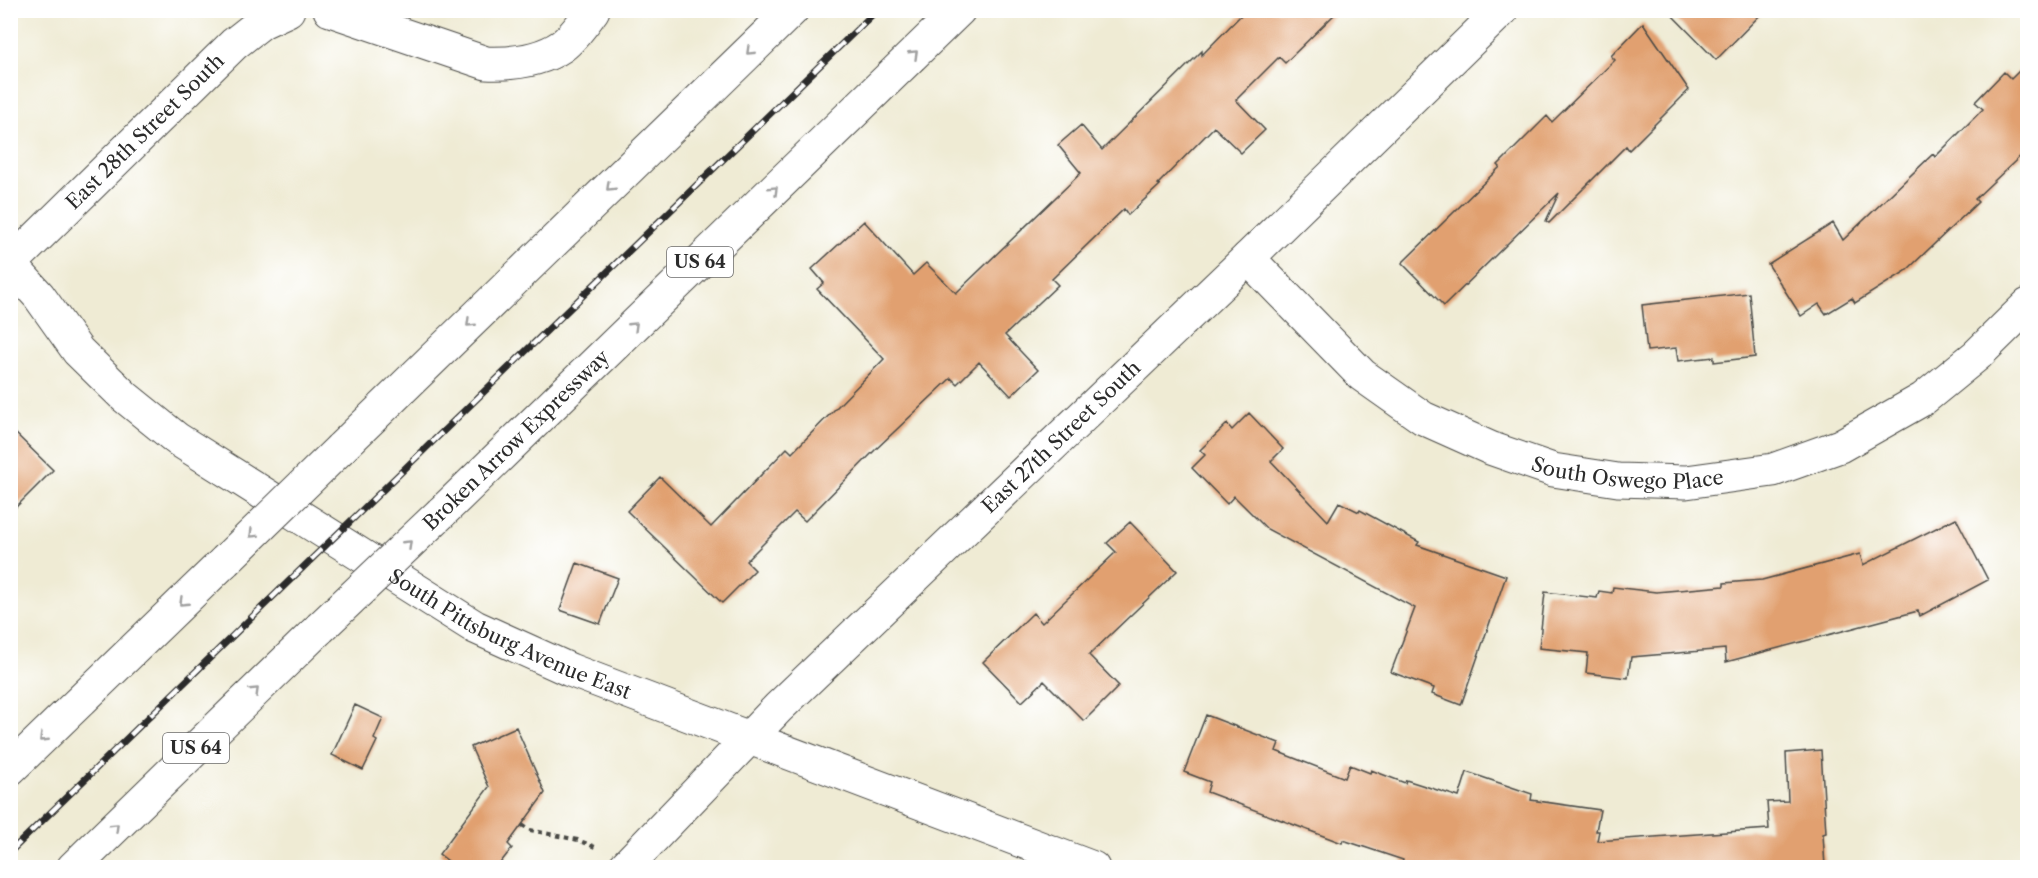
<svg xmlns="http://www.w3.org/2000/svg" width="2038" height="878" font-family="'Libre Caslon Text',serif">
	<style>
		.building { fill: #e1a06f }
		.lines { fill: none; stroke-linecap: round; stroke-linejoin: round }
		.minor-casing { stroke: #484844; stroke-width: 35 }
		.motorway-casing { stroke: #484844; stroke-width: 35 }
		.path { stroke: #484844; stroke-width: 4; stroke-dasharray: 4.5 4.5; stroke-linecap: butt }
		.minor { stroke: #fff; stroke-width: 33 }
		.motorway { stroke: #fff; stroke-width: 33 }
		.rail-casing { stroke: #2b2b2b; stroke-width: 7 }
		.rail { stroke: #fff; stroke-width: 4.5; stroke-dasharray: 14; stroke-linecap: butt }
		.motorway-bridge-casing { stroke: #484844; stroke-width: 35; stroke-linecap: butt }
		.motorway-bridge { stroke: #fff; stroke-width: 33 }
		.oneway { stroke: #a0a0a0 }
		.labels { text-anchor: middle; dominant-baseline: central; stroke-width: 5; stroke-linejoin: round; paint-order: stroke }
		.shield { fill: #fff; stroke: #6b6b6b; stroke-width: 1.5 }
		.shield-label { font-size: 18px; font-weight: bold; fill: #2b2b2b }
		.street-label { font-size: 20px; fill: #2b2b2b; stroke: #fff }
	</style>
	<rect width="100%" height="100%" fill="#fff"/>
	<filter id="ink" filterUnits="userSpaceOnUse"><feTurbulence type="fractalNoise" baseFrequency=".0167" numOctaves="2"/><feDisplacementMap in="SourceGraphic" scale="12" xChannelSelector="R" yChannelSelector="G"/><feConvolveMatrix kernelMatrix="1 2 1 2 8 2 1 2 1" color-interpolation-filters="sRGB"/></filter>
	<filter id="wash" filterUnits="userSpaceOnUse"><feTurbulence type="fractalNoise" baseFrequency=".008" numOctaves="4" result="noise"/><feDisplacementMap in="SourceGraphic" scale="24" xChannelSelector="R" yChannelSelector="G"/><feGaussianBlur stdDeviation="1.35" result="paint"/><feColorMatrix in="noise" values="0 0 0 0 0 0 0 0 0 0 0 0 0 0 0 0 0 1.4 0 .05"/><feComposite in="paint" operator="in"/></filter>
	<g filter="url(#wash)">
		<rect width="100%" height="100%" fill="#efebd4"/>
		<g id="blocks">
			<!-- building -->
			<path class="building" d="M 1246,10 L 1339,10 L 1285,63 L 1279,57 L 1236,100 L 1265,130 L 1241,153 L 1214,127 L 1158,184 L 1160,185 L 1128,215 L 1124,209 L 1052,279 L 1058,285 L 1005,335 L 1038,370 L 1011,396 L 979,362 L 957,384 L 951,378 L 875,450 L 805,521 L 795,512 L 746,561 L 755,570 L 722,603 L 627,511 L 660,477 L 711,527 L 787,448 L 792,453 L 884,359 L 817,289 L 824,283 L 812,269 L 864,221 L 913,275 L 926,263 L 956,293 L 1081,173 L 1058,145 L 1081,125 L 1102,150 L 1202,51 L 1202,55 Z
				M 1667,10 L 1765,10 L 1716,60 Z
				M 1643,23 L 1689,90 L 1629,150 L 1626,146 L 1549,223 L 1546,221 L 1559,193 L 1444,306 L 1402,263 L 1500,167 L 1498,165 L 1547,116 L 1552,122 L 1615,60 L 1611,56 Z
				M 2028,62 L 2028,149 L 1975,199 L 1978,202 L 1906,271 L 1855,303 L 1852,298 L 1826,314 L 1819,304 L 1801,316 L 1768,264 L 1833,223 L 1843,240 L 1933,154 L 1935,157 L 1983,109 L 1975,102 L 2004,72 L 2011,79 Z
				M 1749,293 L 1755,357 L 1714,362 L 1714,357 L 1678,361 L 1676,348 L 1647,351 L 1642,305 Z
				M 1249,413 L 1283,449 L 1271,461 L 1328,521 L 1339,502 L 1359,512 L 1360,510 L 1419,542 L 1417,545 L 1506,576 L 1461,705 L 1432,694 L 1434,688 L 1391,672 L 1415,608 L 1267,529 L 1234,496 L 1227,504 L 1192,468 L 1205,455 L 1200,450 L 1227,424 L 1232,430 Z
				M 10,428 L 53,470 L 10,513 Z
				M 1956,518 L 1988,580 L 1920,616 L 1918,611 L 1726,662 L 1725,649 L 1631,657 L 1628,678 L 1586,673 L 1588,653 L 1539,648 L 1545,592 L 1597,598 L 1599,591 L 1612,593 L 1613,587 L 1656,592 L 1724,586 L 1724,583 L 1762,580 L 1860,554 L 1863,565 Z
				M 1130,522 L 1177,571 L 1089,655 L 1119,686 L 1084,721 L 1044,681 L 1022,702 L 983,662 L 1033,613 L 1042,623 L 1116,552 L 1107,543 Z
				M 577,563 L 618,578 L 600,624 L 560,610 Z
				M 355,705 L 383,718 L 374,739 L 377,741 L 363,770 L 332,755 Z
				M 1206,715 L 1279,743 L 1276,751 L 1345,778 L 1350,765 L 1370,773 L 1371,770 L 1405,783 L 1406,780 L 1459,797 L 1467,772 L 1532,794 L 1531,800 L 1600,810 L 1596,831 L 1599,831 L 1597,841 L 1769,829 L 1767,802 L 1788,801 L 1786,753 L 1821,750 L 1826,833 L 1823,834 L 1825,867 L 1401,867 L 1403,860 L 1343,840 L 1342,843 L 1207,792 L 1210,782 L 1184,772 Z
				M 516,727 L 545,793 L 508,844 L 512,848 L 497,867 L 456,867 L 439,854 L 489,787 L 471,747 Z"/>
		</g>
	</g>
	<g filter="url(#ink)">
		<use href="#blocks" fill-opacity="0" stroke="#484844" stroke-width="1.5"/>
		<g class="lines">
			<!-- minor casing -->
			<g class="minor-casing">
				<g id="minor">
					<path d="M 330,10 L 486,63 C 512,64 540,61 562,46 C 574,37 584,22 593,10"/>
					<path id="s1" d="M 1248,258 L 1362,375 L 1423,418 L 1490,448 L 1553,470 L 1618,480 L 1686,482 L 1773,470 L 1840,446 L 1923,399 L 1977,355 L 2028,305"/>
					<path id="s2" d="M 10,264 L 39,296 L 78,351 L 125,397 L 177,439 L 475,627 L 570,670 L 1093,868"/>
					<path id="s3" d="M 10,264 L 234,44 L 262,22 L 288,10"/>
					<path id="s4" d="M 624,868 L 778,708 L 1248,258 L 1502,10"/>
				</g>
			</g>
			<!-- motorway casing -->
			<g class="motorway-casing">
				<path id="motorway" d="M 340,449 L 792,10
					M 441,513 L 959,10
					M 10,769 L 225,561
					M 73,868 L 320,628"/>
			</g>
			<!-- path -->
			<path class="path" d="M 522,825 L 530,830 L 578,840 L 595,847"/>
			<!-- minor -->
			<use href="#minor" class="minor"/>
			<!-- motorway -->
			<use href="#motorway" class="motorway"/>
			<!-- rail casing -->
			<g class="rail-casing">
				<path id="rail" d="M 10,852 L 877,10"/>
			</g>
			<!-- rail -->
			<use href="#rail" class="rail"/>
			<!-- motorway-bridge casing -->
			<g class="motorway-bridge-casing">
				<path id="motorway-bridge" d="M 225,561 L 340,449
					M 320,628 L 441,513"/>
			</g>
			<!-- motorway-bridge -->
			<use href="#motorway-bridge" class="motorway-bridge"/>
		</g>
		<!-- one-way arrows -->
		<defs><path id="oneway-chevron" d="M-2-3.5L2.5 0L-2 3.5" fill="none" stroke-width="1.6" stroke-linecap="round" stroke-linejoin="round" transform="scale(1.5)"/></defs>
		<g class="oneway">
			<use href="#oneway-chevron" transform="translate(750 51) rotate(136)"/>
			<use href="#oneway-chevron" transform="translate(914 54) rotate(-44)"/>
			<use href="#oneway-chevron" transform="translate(610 187) rotate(136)"/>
			<use href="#oneway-chevron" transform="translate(774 190) rotate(-44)"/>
			<use href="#oneway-chevron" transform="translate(470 323) rotate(136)"/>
			<use href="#oneway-chevron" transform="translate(634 326) rotate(-44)"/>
			<use href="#oneway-chevron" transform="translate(253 534) rotate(136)"/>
			<use href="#oneway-chevron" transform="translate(408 544) rotate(-44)"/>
			<use href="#oneway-chevron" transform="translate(183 602) rotate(136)"/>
			<use href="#oneway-chevron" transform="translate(255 691) rotate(-44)"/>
			<use href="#oneway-chevron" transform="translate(43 738) rotate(136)"/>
			<use href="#oneway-chevron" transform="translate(115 827) rotate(-44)"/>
		</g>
	</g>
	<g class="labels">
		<!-- shield labels -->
		<g class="shield">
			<rect x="667" y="247" width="66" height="30" rx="4.5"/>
			<rect x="163" y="733" width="66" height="30" rx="4.5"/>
		</g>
		<g class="shield-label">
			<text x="700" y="262">US 64</text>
			<text x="196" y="748">US 64</text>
		</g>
		<!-- street labels -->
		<g class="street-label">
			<text stroke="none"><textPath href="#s3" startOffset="189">East 28th Street South</textPath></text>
			<text stroke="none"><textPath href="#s4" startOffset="614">East 27th Street South</textPath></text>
			<text transform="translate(516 440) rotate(-44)">Broken Arrow Expressway</text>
			<text stroke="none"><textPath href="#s1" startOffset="453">South Oswego Place</textPath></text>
			<text stroke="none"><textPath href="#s2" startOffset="630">South Pittsburg Avenue East</textPath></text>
		</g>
	</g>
	<!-- margin -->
	<rect width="2038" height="878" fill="none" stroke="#fff" stroke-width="36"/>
</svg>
